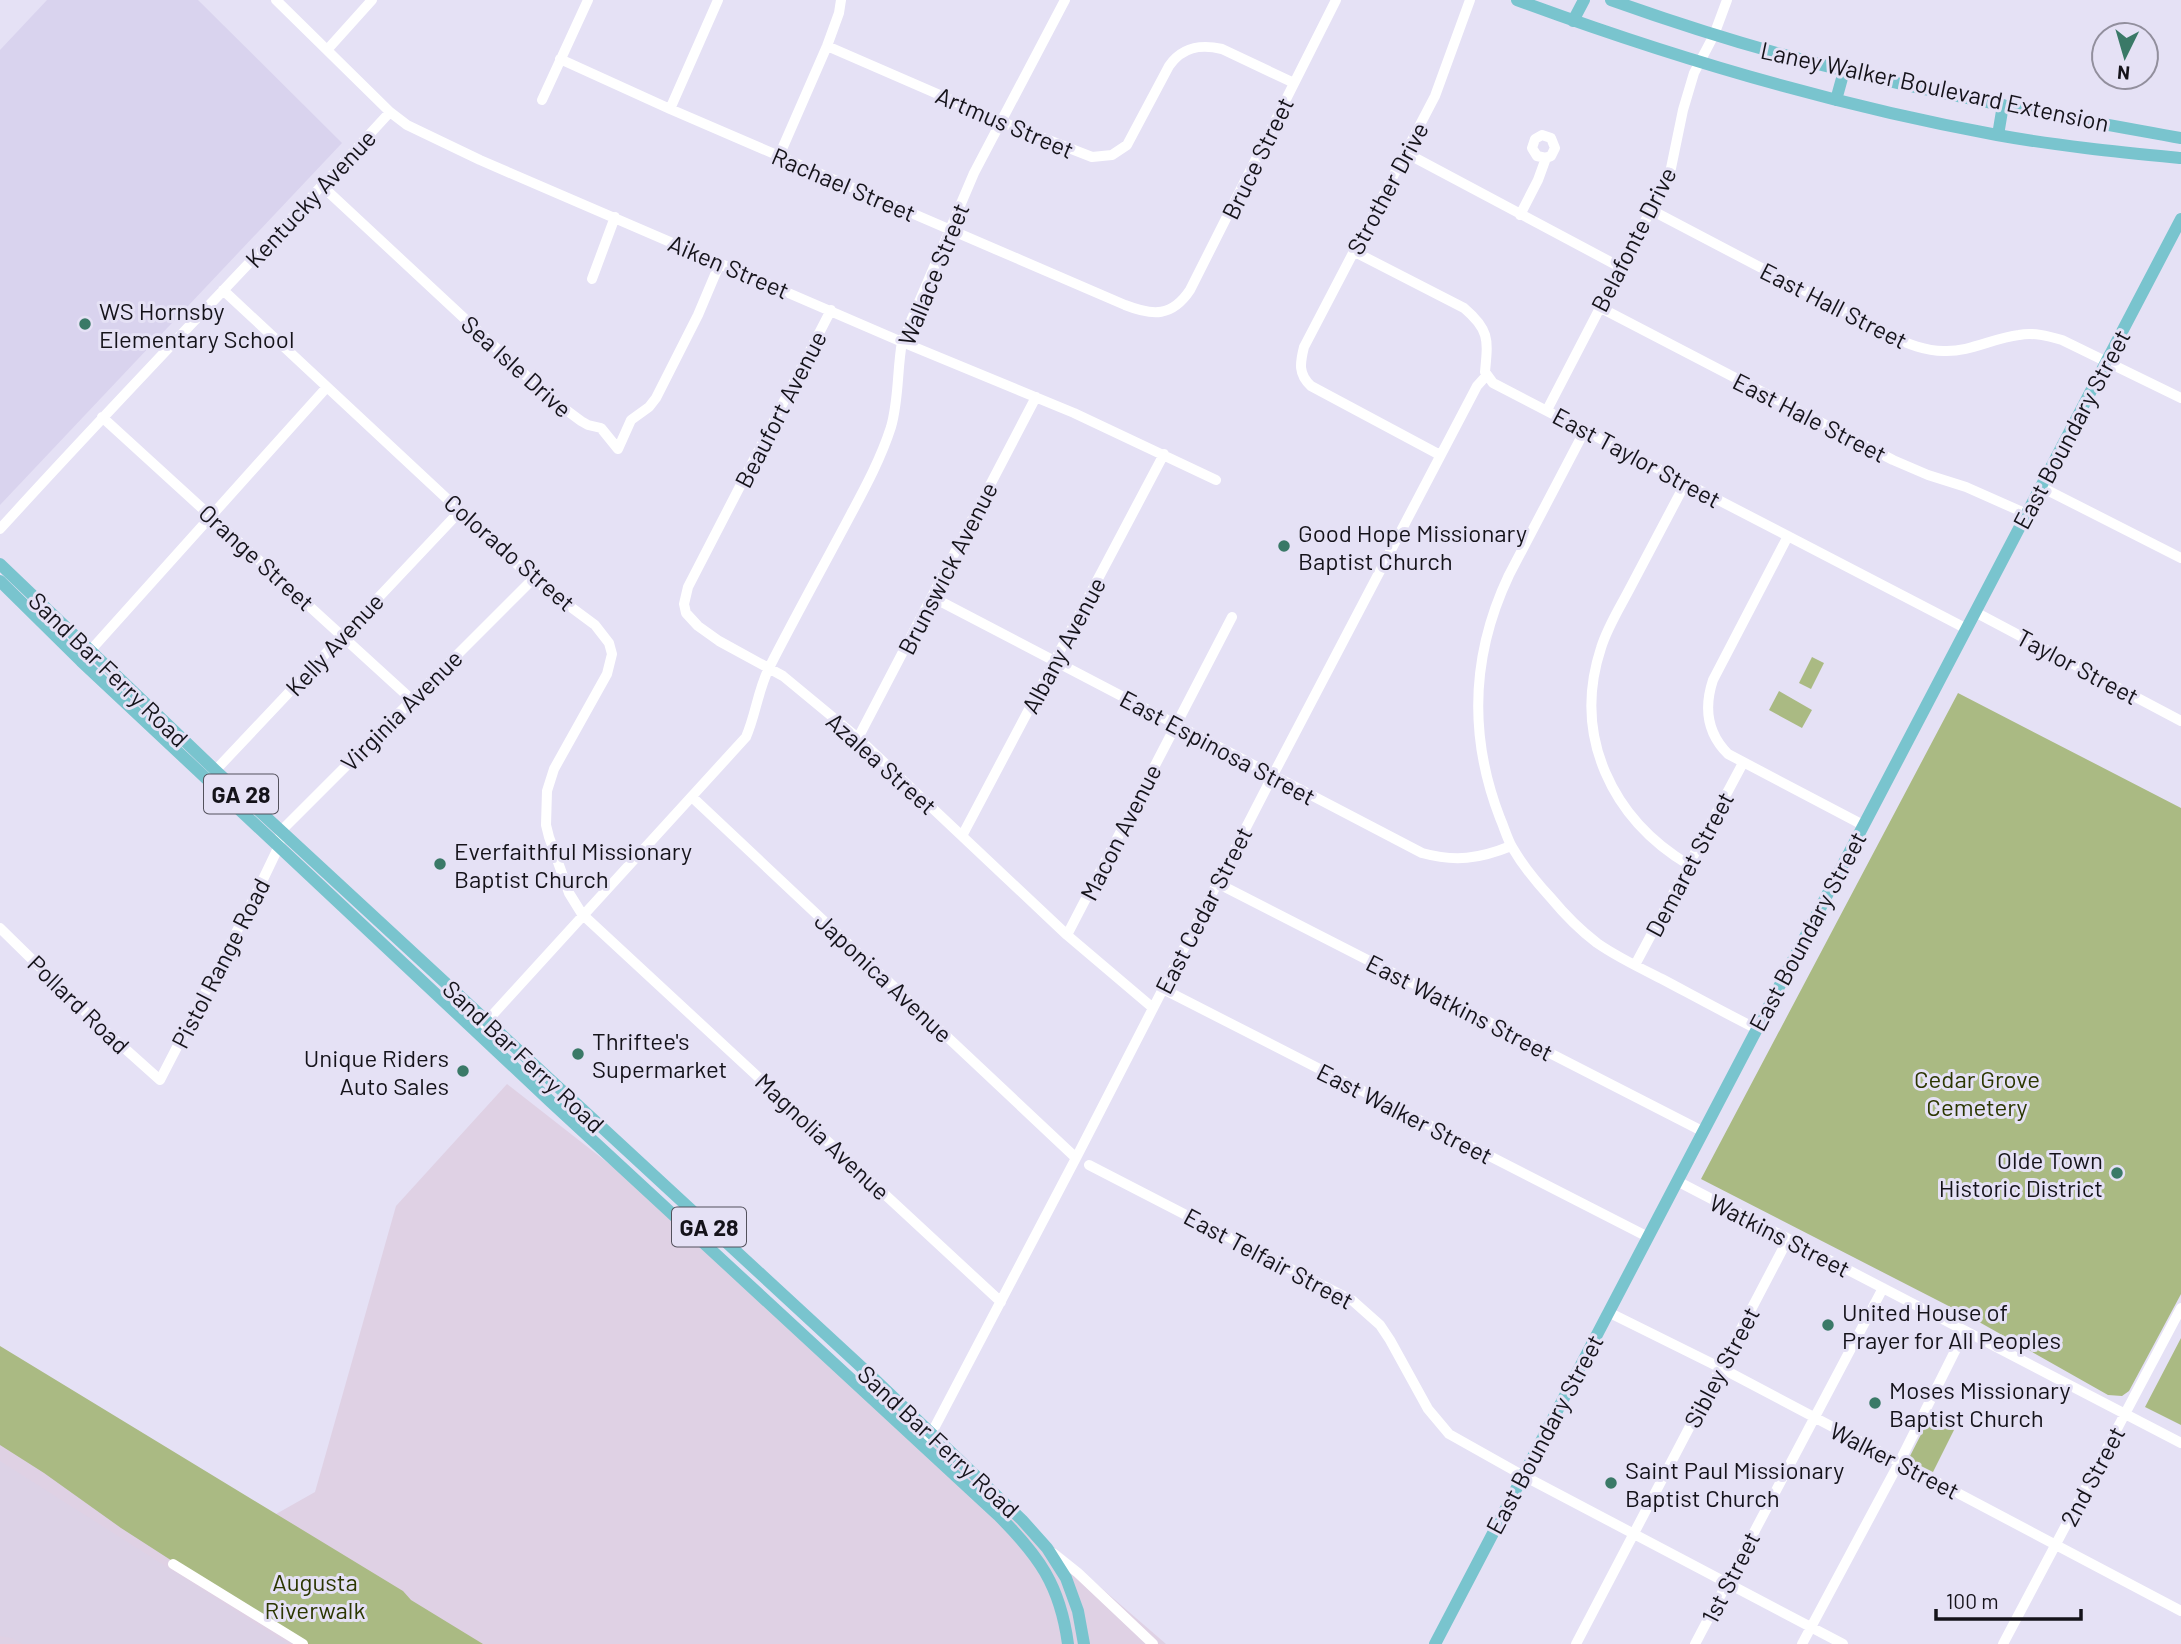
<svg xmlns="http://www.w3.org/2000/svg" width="2181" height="1644" font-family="Barlow,sans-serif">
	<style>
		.commercial { fill: #dfd1e4 }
		.industrial { fill: #dcd2e6 }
		.built { fill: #d9d3ee }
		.green { fill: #aaba83 }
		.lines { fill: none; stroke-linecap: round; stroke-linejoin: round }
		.minor { stroke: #fff; stroke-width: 10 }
		.major { stroke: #79c4ce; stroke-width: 12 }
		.poi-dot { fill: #3a7967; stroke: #e5e1f5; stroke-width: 2.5 }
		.labels { text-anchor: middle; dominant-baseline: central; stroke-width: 6; stroke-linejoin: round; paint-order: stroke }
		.shield { fill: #e5e1f5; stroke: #53515c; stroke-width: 2 }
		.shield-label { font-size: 23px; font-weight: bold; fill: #15131a }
		.street-label { font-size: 24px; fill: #15131a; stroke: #e5e1f5 }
		.poi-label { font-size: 24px; fill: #15131a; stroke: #e5e1f5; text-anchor: start }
		.park-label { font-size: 24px; fill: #2b3600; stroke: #e5e1f5 }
	</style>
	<rect width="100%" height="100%" fill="#e5e1f5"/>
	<!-- commercial -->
	<path class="commercial" d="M 507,1084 L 631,1181 L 1166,1644 L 0,1644 L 0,1383 L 269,1518 L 315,1492 L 396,1206 Z"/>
	<!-- industrial -->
	<path class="industrial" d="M 0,1461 L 288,1644 L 23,1644 L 12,1638 L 0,1636 Z"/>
	<!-- built -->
	<path class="built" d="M 47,0 L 198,0 L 342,143 L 0,505 L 0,50 Z"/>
	<!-- green -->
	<path class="green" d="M 1812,657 L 1824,663 L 1811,689 L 1799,683 Z
		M 1779,691 L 1812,710 L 1802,728 L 1769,710 Z
		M 1958,693 L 2181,808 L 2181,1294 L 2129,1391 L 2122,1396 L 2108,1395 L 1972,1318 L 1701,1179 Z
		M 2181,1338 L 2181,1425 L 2145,1407 Z
		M 0,1346 L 403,1591 L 411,1600 L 483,1644 L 301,1644 L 121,1528 L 44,1473 L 0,1445 Z
		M 1930,1417 L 1954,1430 L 1933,1472 L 1913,1462 L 1910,1456 Z"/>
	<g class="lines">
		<!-- minor -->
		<path class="minor" d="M 276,0 L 390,112 L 407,125 L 480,160 L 902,342 L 1074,413 L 1216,480
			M 827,46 L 1002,122 L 1092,157 L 1112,155 L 1127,145 L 1169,66 C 1182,47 1200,44 1222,49 L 1294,83
			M 327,50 L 372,0
			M 560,59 L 670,109 L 1125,305 C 1153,316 1172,317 1190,290 L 1336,0
			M 542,100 L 588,0
			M 670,109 L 718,0
			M 1406,153 L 1620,267
			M 779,156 L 827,46 L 839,13 L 841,0
			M 322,186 L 550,398 L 581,421 L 588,425 L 601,428 L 618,449 L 631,420 L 649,407 L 656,398 L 698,315 L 720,263
			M 1651,210 L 1891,336 C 1908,344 1925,351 1944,351 C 1970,352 1993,338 2019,335 C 2033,332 2048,336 2062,340 L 2181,398
			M 1520,215 L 1538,180 L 1546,158 L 1551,156 L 1555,148 L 1551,138 L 1542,135 L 1535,139 L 1532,148 L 1537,156 L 1546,158
			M 1353,251 L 1464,308 C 1490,330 1488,340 1485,372 L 1493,383 L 1967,629
			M 592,279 L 615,217
			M 223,290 L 533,579 L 595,625 L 609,643 L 612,654 L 607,674 L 554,769 L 547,791 L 546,825 L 549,837 L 569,893 L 582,914 L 1001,1302
			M 1599,307 L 1893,460 L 1928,475 L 1966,487 L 2027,514
			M 831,310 L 688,587 L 684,604 L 686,613 L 698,626 L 719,641 L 783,676 L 858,738 L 1067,935 L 1153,1008
			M 1547,410 L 1670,173 L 1683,110 L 1694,73 L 1714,35 L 1727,0
			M 102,417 L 411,699
			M 1585,430 L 1509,575 C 1471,655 1468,735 1500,818 C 1504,827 1507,838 1512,847 C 1523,866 1537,883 1551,898 C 1565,915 1580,930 1597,943 C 1617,957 1640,968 1662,979 C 1694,996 1725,1013 1757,1029
			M 1440,455 L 1311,386 C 1298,374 1300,363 1304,347 L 1435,96 L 1470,0
			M 1686,482 C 1667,518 1648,554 1629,590 C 1619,609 1607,628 1601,648 C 1572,736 1612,819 1689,865
			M 2041,487 L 2181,558
			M 0,529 C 128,388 262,252 390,112
			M 1788,536 L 1713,680 C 1704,707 1707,733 1728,754 L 1863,825
			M 932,597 L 1422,853 C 1455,862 1479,859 1511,846
			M 1975,612 L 2181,721
			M 81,661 L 327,387
			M 858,738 L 1036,397
			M 212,774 L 461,510
			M 692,797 L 1076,1158
			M 962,836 L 1164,454
			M 1217,883 L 1702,1131
			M 0,928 L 103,1029 L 160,1080 L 256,894 L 279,846 L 281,831 L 533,579
			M 1067,935 L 1232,617
			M 1635,965 L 1743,763
			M 1163,989 L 1648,1237
			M 476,1030 L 486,1022 L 746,737 C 756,714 758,689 770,666 C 796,615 824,565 851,514 C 866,486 881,458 891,427 C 899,399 897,370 902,342 L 974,173 L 1065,0
			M 1089,1165 L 1353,1301 L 1380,1325 L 1390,1340 L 1428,1409 L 1449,1434 L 1522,1475 L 1843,1644
			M 1677,1181 L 2181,1443
			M 1608,1312 L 1721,1368 L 2181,1611
			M 929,1438 L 1076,1158 L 1273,775 L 1477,386 L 1486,376
			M 1053,1553 L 1078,1573 L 1153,1644
			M 173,1564 L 303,1644
			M 1576,1644 L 1788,1239
			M 1695,1644 L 1883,1288
			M 1802,1644 L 1900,1461 L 1965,1331
			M 2003,1644 L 2181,1308"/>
		<!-- major -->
		<path class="major" d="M 1517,0 C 1674,58 1833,105 1997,135 C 2058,146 2120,152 2181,158
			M 1611,0 C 1695,30 1780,56 1867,76 C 1971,101 2076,119 2181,138
			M 1573,21 L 1584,0
			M 1836,100 L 1844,71
			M 1998,135 L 2003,105
			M 0,564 L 215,770 L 870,1375 L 1022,1520 L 1047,1548 L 1066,1578 L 1078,1611 L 1084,1644
			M 0,581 L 81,661 L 550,1101 L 998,1515 C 1039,1556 1060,1585 1068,1644
			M 1435,1644 L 2181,219"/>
	</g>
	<!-- markers -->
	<g class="poi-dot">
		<circle cx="85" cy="324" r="7"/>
		<circle cx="1284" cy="546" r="7"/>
		<circle cx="440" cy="864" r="7"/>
		<circle cx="578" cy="1054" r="7"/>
		<circle cx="463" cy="1071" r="7"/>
		<circle cx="2117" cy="1173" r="7"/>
		<circle cx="1828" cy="1325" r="7"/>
		<circle cx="1875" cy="1403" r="7"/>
		<circle cx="1611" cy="1483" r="7"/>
	</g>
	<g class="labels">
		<!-- shield labels -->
		<g class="shield">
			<rect x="204" y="774.5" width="74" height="39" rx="5"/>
			<rect x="672" y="1207.5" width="74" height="39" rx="5"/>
		</g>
		<g class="shield-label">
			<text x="241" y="794">GA 28</text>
			<text x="709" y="1227">GA 28</text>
		</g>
		<!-- street labels -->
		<g class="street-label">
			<text transform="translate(1935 86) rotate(12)">Laney Walker Boulevard Extension</text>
			<text transform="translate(1005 122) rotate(23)">Artmus Street</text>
			<text transform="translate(1257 158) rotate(-64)">Bruce Street</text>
			<text transform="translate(844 184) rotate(23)">Rachael Street</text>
			<text transform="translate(1387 188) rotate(-62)">Strother Drive</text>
			<text transform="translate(310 198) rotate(-47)">Kentucky Avenue</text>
			<text transform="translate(1633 239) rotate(-63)">Belafonte Drive</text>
			<text transform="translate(729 266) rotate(23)">Aiken Street</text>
			<text transform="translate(933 274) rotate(-68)">Wallace Street</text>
			<text transform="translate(1834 305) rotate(27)">East Hall Street</text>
			<text transform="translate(517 366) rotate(42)">Sea Isle Drive</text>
			<text transform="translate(780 409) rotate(-63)">Beaufort Avenue</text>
			<text transform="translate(1810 417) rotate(27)">East Hale Street</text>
			<text transform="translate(2071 429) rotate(-62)">East Boundary Street</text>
			<text transform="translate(1637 457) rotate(28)">East Taylor Street</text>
			<text transform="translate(510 552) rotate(41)">Colorado Street</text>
			<text transform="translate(257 557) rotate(42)">Orange Street</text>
			<text transform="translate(947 568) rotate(-63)">Brunswick Avenue</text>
			<text transform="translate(334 644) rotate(-47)">Kelly Avenue</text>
			<text transform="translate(1063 645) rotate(-62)">Albany Avenue</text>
			<text transform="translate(2078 666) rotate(28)">Taylor Street</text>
			<text transform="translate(109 669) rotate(44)">Sand Bar Ferry Road</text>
			<text transform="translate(401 710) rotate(-45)">Virginia Avenue</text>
			<text transform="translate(1218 747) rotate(28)">East Espinosa Street</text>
			<text transform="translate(882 763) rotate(42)">Azalea Street</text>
			<text transform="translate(1120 832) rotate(-63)">Macon Avenue</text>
			<text transform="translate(1689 864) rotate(-62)">Demaret Street</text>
			<text transform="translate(1203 910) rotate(-63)">East Cedar Street</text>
			<text transform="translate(1807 931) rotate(-62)">East Boundary Street</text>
			<text transform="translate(220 963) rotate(-63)">Pistol Range Road</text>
			<text transform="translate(884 977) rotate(43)">Japonica Avenue</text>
			<text transform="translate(79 1004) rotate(44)">Pollard Road</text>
			<text transform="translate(1460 1007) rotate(27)">East Watkins Street</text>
			<text transform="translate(524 1056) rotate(43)">Sand Bar Ferry Road</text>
			<text transform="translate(1405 1113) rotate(27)">East Walker Street</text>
			<text transform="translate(823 1136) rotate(43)">Magnolia Avenue</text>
			<text transform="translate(1780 1235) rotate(27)">Watkins Street</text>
			<text transform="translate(1269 1258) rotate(28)">East Telfair Street</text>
			<text transform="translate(1721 1367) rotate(-62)">Sibley Street</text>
			<text transform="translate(1544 1434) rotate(-62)">East Boundary Street</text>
			<text transform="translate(939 1441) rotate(43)">Sand Bar Ferry Road</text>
			<text transform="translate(1895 1460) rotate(27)">Walker Street</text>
			<text transform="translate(2092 1476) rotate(-62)">2nd Street</text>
			<text transform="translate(1730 1577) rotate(-63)">1st Street</text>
		</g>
		<!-- poi labels -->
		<g class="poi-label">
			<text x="99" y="310">WS Hornsby<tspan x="99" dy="28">Elementary School</tspan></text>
			<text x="1298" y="532">Good Hope Missionary<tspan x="1298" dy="28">Baptist Church</tspan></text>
			<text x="454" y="850">Everfaithful Missionary<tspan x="454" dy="28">Baptist Church</tspan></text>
			<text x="592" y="1040">Thriftee's<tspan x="592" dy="28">Supermarket</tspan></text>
			<text x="449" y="1057" text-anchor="end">Unique Riders<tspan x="449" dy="28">Auto Sales</tspan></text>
			<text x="2103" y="1159" text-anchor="end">Olde Town<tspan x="2103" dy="28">Historic District</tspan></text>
			<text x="1842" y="1311">United House of<tspan x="1842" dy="28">Prayer for All Peoples</tspan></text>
			<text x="1889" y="1389">Moses Missionary<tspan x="1889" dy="28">Baptist Church</tspan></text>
			<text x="1625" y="1469">Saint Paul Missionary<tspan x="1625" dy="28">Baptist Church</tspan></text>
		</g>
		<!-- park labels -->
		<g class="park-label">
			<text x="1977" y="1078">Cedar Grove<tspan x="1977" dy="28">Cemetery</tspan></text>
			<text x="315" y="1581">Augusta<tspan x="315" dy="28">Riverwalk</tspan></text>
		</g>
	</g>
	<!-- north arrow -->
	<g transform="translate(2125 56) rotate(185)"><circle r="33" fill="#e5e1f5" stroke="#928f9d" stroke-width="2"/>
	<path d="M0-5L12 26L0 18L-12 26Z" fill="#3a7967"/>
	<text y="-10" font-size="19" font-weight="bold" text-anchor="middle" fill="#15131a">N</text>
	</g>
	<!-- scale -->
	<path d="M1936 1609v10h145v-10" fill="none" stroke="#15131a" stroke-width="3.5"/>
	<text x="1946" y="1609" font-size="21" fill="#15131a" stroke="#e5e1f5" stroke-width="5" paint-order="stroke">100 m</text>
</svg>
